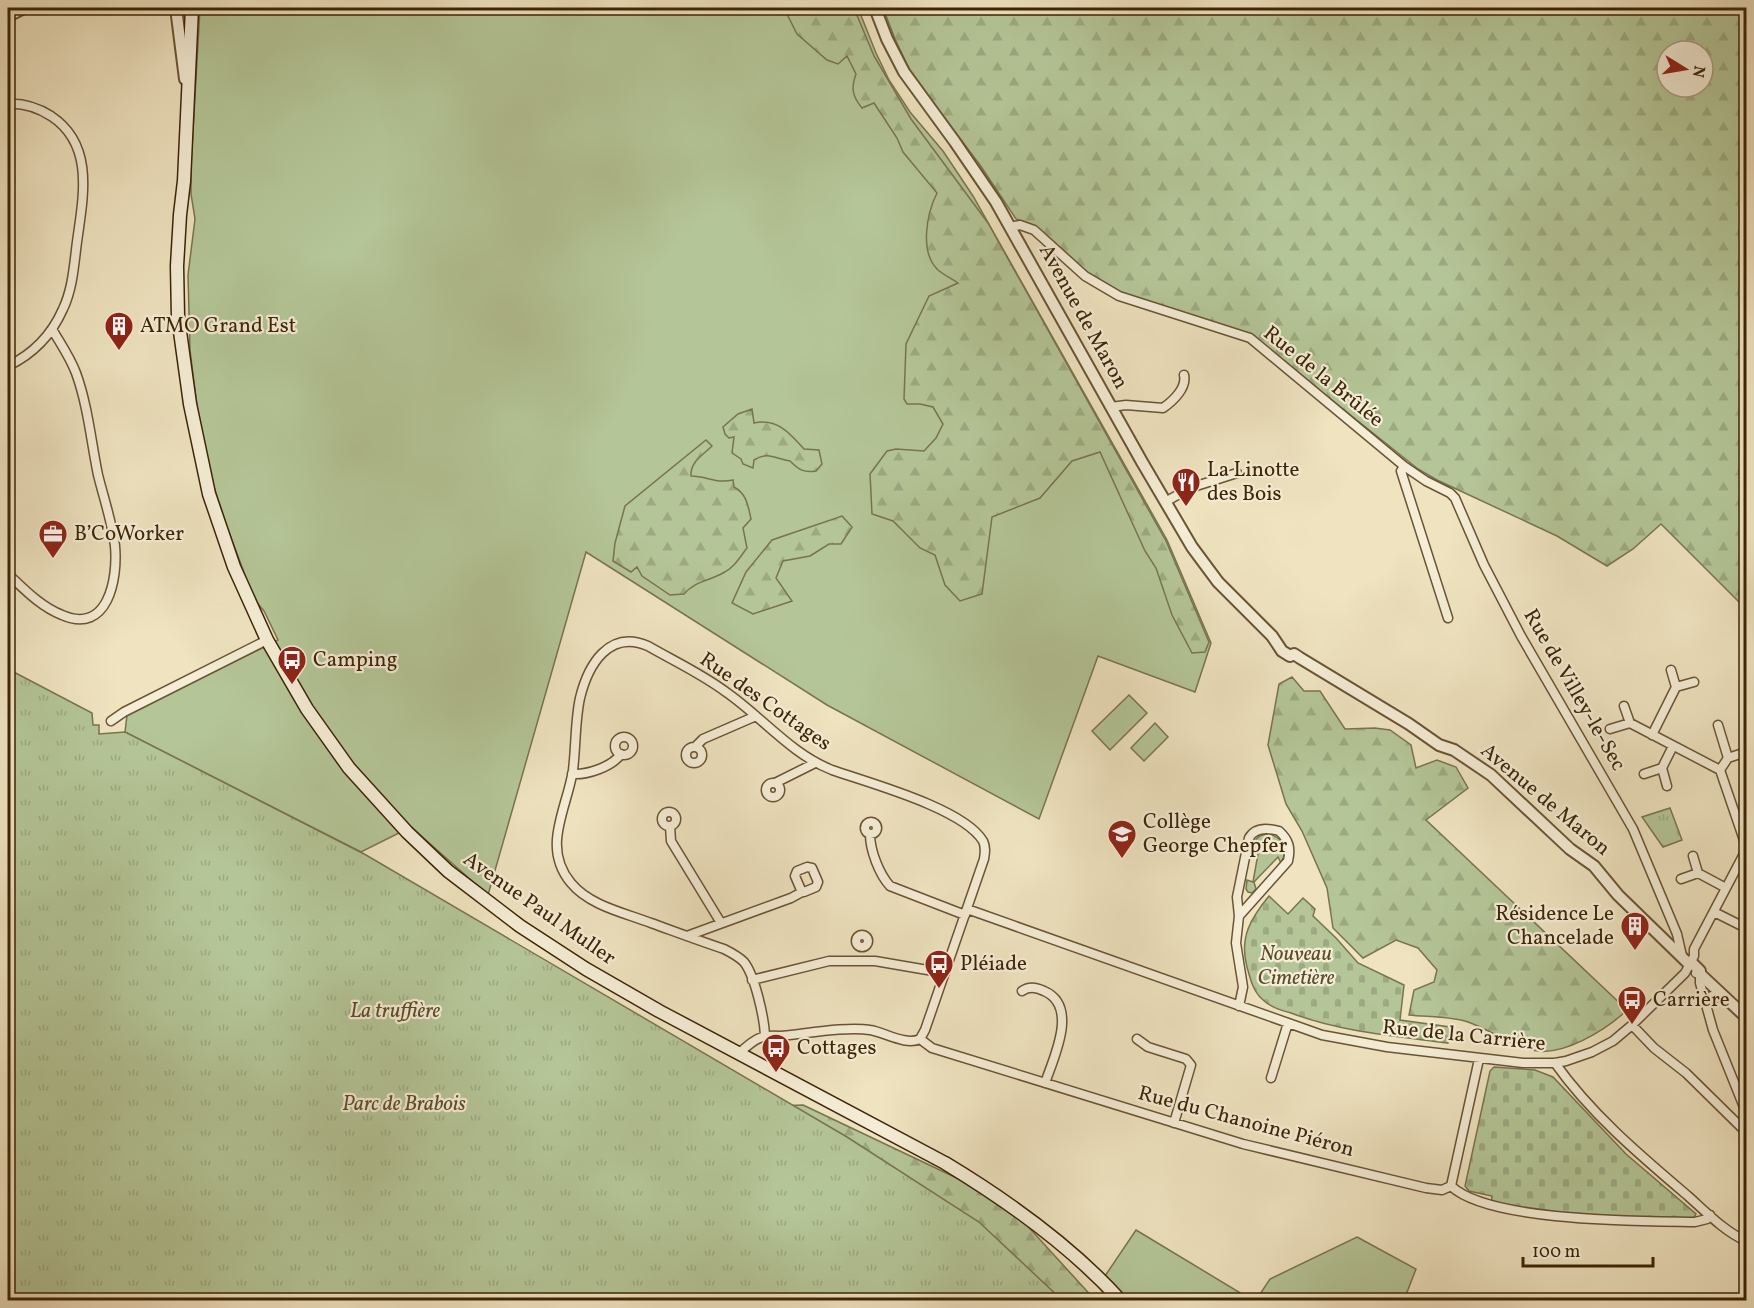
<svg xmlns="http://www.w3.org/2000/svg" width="1754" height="1308" font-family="Vollkorn,serif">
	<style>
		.green { fill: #b4c597; stroke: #78744e; stroke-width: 1.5 }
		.forest { fill: url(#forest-firs); stroke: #78744e; stroke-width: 1.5; fill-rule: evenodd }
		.cemetery { fill: url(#cemetery-stones); stroke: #78744e; stroke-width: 1.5 }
		.park { fill: url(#park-tufts); stroke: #78744e; stroke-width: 1.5 }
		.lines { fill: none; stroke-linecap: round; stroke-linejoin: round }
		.minor-casing { stroke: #695434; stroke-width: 11 }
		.tertiary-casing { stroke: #695434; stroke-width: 14 }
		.secondary-casing { stroke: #3c2406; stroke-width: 15 }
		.minor { stroke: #f5edd6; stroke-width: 8 }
		.tertiary { stroke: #f5edd6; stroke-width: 10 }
		.secondary { stroke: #f5edd6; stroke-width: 12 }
		.labels { text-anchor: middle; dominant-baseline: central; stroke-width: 4.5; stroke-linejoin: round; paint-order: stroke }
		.street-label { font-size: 21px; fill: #3c2406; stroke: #f5edd6 }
		.poi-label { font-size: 21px; fill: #3c2406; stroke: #f5edd6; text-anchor: start }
		.park-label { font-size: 21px; font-style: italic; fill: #5a4c2a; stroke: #f5edd6 }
	</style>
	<defs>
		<pattern id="forest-firs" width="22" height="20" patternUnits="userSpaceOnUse" patternTransform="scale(1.5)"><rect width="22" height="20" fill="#b4c597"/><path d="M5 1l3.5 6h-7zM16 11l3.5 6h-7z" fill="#9ca981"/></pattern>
		<pattern id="cemetery-stones" width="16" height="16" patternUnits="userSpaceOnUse" patternTransform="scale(1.5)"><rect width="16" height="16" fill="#b4c597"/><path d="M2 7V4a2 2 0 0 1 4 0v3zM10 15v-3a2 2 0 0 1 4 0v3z" fill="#9ca981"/></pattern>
		<pattern id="park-tufts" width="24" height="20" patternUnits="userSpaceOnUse" patternTransform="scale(1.5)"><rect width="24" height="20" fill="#b4c597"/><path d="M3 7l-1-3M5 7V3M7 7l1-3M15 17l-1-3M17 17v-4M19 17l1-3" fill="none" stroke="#9ca981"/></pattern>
	</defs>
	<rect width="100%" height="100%" fill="#efe3c0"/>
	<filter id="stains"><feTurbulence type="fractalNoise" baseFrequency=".00333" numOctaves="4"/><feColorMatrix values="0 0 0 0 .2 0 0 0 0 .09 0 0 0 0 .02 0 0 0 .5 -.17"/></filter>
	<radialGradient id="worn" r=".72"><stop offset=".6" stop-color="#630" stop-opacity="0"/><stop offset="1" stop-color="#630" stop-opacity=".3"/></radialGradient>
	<!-- green -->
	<path class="green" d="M 200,8 L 858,8 L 876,53 L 889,80 L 910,112 L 943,151 L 973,196 L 1167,540 L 1211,643 L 1195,692 L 1098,656 L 1039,819 L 827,705 L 586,552 L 488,895 L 411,827 L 361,852 L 125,732 L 127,715 L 278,640 L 264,611 L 254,599 L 227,527 L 214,487 L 199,422 L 190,350 L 188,275 L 195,219 L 191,194 L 191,167 Z
		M 1129,695 L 1147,713 L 1110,750 L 1092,731 Z
		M 1155,723 L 1168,737 L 1144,761 L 1131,748 Z
		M 1269,834 C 1284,838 1288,850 1281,863 L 1278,857 L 1254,882 L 1256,889 L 1252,893 L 1248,892 L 1246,889 L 1247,880 L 1253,882 L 1258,854 L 1252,851 C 1254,840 1258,834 1269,834 Z
		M 1136,1230 L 1252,1300 L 1127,1300 L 1105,1276 Z
		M 1357,1237 L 1416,1269 L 1404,1300 L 1256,1300 L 1270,1279 Z"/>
	<!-- forest -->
	<path class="forest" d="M 784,8 L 854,8 L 874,56 L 911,119 L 988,223 L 1166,541 L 1209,642 L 1205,652 L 1192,653 L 1172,615 L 1156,568 L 1145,551 L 1100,452 L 1072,461 L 1040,498 L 992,517 L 982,594 L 960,601 L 945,585 L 935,555 L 920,548 L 893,521 L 872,514 L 870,474 L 887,451 L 896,449 L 924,451 L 936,438 L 943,424 L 933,407 L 920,404 L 907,404 L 904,399 L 906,344 L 929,296 L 958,283 C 952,279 944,275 938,270 C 919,252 927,213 937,193 L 903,152 L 897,138 L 874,103 L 862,108 C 852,96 851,88 856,74 L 847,56 L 838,64 L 827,60 L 797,34 Z
		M 883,8 L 1746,8 L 1746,609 L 1661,524 L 1633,549 L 1607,566 L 1557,536 L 1437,480 L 1418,469 L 1253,337 L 1121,294 L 1095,279 L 1031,225 L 1016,219 L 980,165 L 932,102 L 909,69 L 895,39 ZM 1667,51 L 1703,51 L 1703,87 L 1667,87 Z
		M 752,409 L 754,423 C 777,418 790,433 804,449 L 819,450 L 822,464 L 816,471 C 804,473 799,470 790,461 C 776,459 768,451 754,460 L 753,468 L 743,464 L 741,459 L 732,453 L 734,437 L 729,438 L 725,434 L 723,427 L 738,414 Z
		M 706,440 L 712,446 C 703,455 690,462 691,476 C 707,476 716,484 733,480 L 734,487 C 747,494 748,506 751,519 L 743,528 L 747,548 C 740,557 734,568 723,573 C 709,581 695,581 684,594 L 670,595 L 642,576 L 637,567 L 631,572 L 613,561 L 615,543 L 625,506 Z
		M 842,516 L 852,527 L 841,544 L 829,544 L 810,556 L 783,561 L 776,578 L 792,601 L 753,614 L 732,603 L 746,572 L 772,540 Z
		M 1292,677 L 1304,691 L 1320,691 L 1345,729 L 1375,728 L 1390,730 L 1411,745 L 1416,768 L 1437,760 L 1456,767 L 1468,788 L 1426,820 L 1627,1010 C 1607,1029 1562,1058 1532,1050 C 1510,1044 1490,1030 1468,1022 C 1451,1016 1427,1017 1409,1015 L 1414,990 L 1434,982 L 1437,970 L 1418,948 L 1396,940 L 1363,958 L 1333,928 L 1327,888 L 1302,831 L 1286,804 L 1268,745 L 1279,684 Z
		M 803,1105 L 984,1191 L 1023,1221 L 1095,1300 L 962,1300 L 778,1106 Z"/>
	<!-- cemetery -->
	<path class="cemetery" d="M 1269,896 L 1288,914 L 1303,898 L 1315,909 L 1313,916 L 1336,938 L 1358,963 L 1404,985 L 1400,1020 L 1450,1027 L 1448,1043 C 1395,1036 1341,1032 1291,1013 C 1280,1010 1270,1007 1262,999 C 1253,991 1250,978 1247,967 C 1239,937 1251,918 1269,896 Z
		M 1494,1067 L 1535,1070 L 1553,1077 L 1626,1154 L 1696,1214 L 1693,1219 L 1599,1217 L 1491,1204 L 1492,1196 L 1469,1191 L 1465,1186 L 1490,1071 Z"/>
	<!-- park -->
	<path class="park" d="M 8,669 L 92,713 L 93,725 L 99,725 L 99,734 L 125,732 L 366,855 L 847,1137 L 979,1222 L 1062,1300 L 8,1300 Z
		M 1670,808 L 1682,840 L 1663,847 L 1642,817 Z"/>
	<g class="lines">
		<!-- minor casing -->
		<g class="minor-casing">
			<path id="minor" d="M 8,104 C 23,103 38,108 51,116 C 95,145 83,197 77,242 C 74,264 73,288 63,309 C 52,334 33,354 8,366
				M 1010,227 L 1020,225 L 1034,230 L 1085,276 L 1119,296 L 1250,338 L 1404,466 L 1426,481 L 1450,493 L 1455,498 L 1484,565 L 1521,636 L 1633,829 L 1677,934 L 1682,956
				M 1111,407 L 1126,405 L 1163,408 C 1173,401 1187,388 1184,375
				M 1404,466 L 1401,471 L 1448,618
				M 1165,502 L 1190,488 L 1237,473
				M 8,574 C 24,589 41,607 62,615 C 108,635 118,579 115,546 C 112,522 104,499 98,475 C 91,441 88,406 76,373 C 70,357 60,343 52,329
				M 1671,670 L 1676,687
				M 1624,706 L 1630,723 L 1720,770 L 1746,846
				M 111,721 L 124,712 L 267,640
				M 1718,725 L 1728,758
				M 1610,729 L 1630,723
				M 1652,735 L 1676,687 L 1694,682
				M615 746a9 9 0 1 1 18 0a9 9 0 1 1-18 0Z
				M686 755a8 8 0 1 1 16 0a8 8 0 1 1-16 0Z
				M 695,747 L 703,739 L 756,716
				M 1662,768 L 1667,786
				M 1720,770 L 1728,758 L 1746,752
				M 572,774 C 587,775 612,767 621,754
				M 1644,774 L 1662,768 L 1673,746
				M766 790a7 7 0 1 1 14 0a7 7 0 1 1-14 0Z
				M 775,783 L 815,763
				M662 819a7 7 0 1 1 14 0a7 7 0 1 1-14 0Z
				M865 828a6 6 0 1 1 12 0a6 6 0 1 1-12 0Z
				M 670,826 L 671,841 L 721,923
				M 870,834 C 870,850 879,874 890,886 L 965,915
				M 1693,856 L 1698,873 L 1726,888
				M 807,867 L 812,868 L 818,882 L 816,887 L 804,892 L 801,890 L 795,876 L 797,871 Z
				M 1681,879 L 1698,873
				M 967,909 L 1322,1035 L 1387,1047 L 1523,1063 L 1555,1063 L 1566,1061 L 1592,1052 L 1613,1041 L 1632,1025 L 1685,973 L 1694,956 L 1694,949 L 1746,850
				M 1714,912 L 1746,928
				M 1239,916 L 1288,861 C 1291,848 1289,840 1279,831 C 1268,828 1255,827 1249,838 L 1237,897 L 1239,916 L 1236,943 L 1243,987 L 1239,1006
				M856 941a6 6 0 1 1 12 0a6 6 0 1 1-12 0Z
				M 687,936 L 791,898 L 802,892
				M 1696,973 L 1700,974 L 1700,983 L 1713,1030 L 1746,1112
				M 752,980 L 829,961 L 875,961 L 945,973
				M 1022,991 C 1029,986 1036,987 1044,991 C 1079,1006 1054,1057 1045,1083
				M 1632,1025 L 1654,1048 L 1686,1073 L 1746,1132
				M 765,1035 C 764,1017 755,976 744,962 C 738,956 732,953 724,949 C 700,941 676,932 651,923 C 625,913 590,906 571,883 C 541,847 567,809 573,770 C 576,746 575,721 580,698 C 588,665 609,629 648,646 C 674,661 702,674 726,692 C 762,717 791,754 832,770 C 869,783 963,808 983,841 C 986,847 985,853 984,859 L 925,1030 L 920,1039
				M 920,1039 L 932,1048 L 1243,1144 L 1426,1188 L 1442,1190 L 1451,1186
				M 1137,1039 L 1148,1047 L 1186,1059 L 1191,1065 L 1174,1123
				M 738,1054 C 753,1041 759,1034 780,1036 C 804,1034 847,1026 870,1030 C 884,1032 906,1046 920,1039
				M 1555,1063 C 1591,1114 1641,1156 1688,1196 C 1706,1212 1724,1231 1746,1241
				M 1271,1078 L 1288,1023
				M 1451,1186 C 1489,1222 1641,1221 1695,1222 L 1707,1219 L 1710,1215
				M 1451,1186 L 1479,1059"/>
		</g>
		<!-- tertiary casing -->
		<g class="tertiary-casing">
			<path id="tertiary" d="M 176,8 L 185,79
				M 875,8 L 887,39 L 904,72 L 955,142 L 996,202 L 1142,462 L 1192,547 L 1218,582 L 1272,636 L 1282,651 L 1290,656 L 1294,654 L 1300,658 L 1409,724 L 1439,745 L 1454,750 L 1491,775 L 1570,849 L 1594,866 L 1618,895 L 1689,964 L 1693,964 L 1700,971 L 1700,974 L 1746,1017
				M 8,16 L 24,8
				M 1706,1002 L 1712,997 L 1722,995"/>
		</g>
		<!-- secondary casing -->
		<g class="secondary-casing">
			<path id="secondary" d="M 192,8 L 184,181 L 180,215 L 177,266 L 178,317 L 190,404 L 209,494 L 234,567 L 267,640 L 307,709 L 349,768 L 407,832 L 448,871 L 520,926 L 586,969 L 659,1011 L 945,1163 C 1008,1201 1070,1245 1120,1300"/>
		</g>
		<!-- minor -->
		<use href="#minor" class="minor"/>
		<!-- tertiary -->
		<use href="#tertiary" class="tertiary"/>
		<!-- secondary -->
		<use href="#secondary" class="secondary"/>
	</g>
	<!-- icons -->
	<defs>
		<g id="building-pin" transform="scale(1.5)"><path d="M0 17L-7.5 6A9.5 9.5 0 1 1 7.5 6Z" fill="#8f2418" stroke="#f5edd6"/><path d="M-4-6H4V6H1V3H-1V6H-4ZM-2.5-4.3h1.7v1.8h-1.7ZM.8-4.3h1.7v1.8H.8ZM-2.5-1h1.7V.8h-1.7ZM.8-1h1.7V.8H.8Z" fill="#fff"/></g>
		<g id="restaurant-pin" transform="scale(1.5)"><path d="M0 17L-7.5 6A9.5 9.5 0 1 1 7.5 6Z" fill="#8f2418" stroke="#f5edd6"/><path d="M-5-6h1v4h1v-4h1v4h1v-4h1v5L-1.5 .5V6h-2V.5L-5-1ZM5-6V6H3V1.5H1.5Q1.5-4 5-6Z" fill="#fff"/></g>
		<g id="office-pin" transform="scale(1.5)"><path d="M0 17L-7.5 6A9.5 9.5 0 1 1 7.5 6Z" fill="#8f2418" stroke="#f5edd6"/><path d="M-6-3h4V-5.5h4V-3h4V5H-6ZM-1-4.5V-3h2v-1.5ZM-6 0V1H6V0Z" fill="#fff"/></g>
		<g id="bus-pin" transform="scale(1.5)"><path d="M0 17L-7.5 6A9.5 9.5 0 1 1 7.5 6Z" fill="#8f2418" stroke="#f5edd6"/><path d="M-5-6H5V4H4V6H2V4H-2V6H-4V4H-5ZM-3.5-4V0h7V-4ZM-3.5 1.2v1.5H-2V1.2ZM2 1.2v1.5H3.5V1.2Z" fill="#fff"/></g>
		<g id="school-pin" transform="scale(1.5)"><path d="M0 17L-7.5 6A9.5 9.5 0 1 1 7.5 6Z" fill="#8f2418" stroke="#f5edd6"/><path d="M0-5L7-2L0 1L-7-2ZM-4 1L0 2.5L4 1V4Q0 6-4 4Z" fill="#fff"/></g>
	</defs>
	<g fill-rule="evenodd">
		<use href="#building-pin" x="119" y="326"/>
		<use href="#restaurant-pin" x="1186" y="482"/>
		<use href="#office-pin" x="53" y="534"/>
		<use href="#bus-pin" x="292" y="660"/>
		<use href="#school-pin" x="1122" y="834"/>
		<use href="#building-pin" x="1635" y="926"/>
		<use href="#bus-pin" x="939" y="964"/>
		<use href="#bus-pin" x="1632" y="1000"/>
		<use href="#bus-pin" x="776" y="1048"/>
	</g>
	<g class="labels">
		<!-- street labels -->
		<g class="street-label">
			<text transform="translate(1083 317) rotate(61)">Avenue de Maron</text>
			<text transform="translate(1323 377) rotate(39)">Rue de la Brûlée</text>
			<text transform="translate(1574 690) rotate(60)">Rue de Villey-le-Sec</text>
			<text transform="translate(765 702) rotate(35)">Rue des Cottages</text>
			<text transform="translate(1545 800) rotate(40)">Avenue de Maron</text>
			<text transform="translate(539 909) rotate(35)">Avenue Paul Muller</text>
			<text transform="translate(1464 1036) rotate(6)">Rue de la Carrière</text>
			<text transform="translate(1246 1122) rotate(15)">Rue du Chanoine Piéron</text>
		</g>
		<!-- poi labels -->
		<g class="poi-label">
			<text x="140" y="326">ATMO Grand Est</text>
			<text x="1207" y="470">La Linotte<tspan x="1207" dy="24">des Bois</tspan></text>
			<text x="74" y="534">B’CoWorker</text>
			<text x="313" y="660">Camping</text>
			<text x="1143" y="822">Collège<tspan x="1143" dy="24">George Chepfer</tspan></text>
			<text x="1614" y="914" text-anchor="end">Résidence Le<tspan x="1614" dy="24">Chancelade</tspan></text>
			<text x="960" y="964">Pléiade</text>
			<text x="1653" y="1000">Carrière</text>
			<text x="797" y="1048">Cottages</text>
		</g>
		<!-- park labels -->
		<g class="park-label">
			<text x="1296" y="954">Nouveau<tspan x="1296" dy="24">Cimetière</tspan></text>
			<text x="395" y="1011">La truffière</text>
			<text x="404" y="1104">Parc de Brabois</text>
		</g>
	</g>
	<!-- margin -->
	<rect width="1754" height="1308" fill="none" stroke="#efe3c0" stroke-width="30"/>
	<rect x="9" y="9" width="1736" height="1290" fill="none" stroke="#3c2406" stroke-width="3"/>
	<rect x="15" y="15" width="1724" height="1278" fill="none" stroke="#3c2406" stroke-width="1.5"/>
	<!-- north arrow -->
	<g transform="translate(1685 69) rotate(101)"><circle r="28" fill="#f5edd6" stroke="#ab9d83" stroke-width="1.5"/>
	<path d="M0-4.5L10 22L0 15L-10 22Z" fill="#8f2418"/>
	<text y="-9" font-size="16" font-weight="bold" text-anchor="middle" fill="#3c2406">N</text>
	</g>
	<!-- scale -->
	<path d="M1523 1257v9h130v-9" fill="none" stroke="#3c2406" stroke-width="3"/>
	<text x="1532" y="1257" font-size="18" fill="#3c2406" stroke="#f5edd6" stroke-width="4.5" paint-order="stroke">100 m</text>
	<rect width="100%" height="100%" filter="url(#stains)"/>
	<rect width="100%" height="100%" fill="url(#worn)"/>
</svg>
